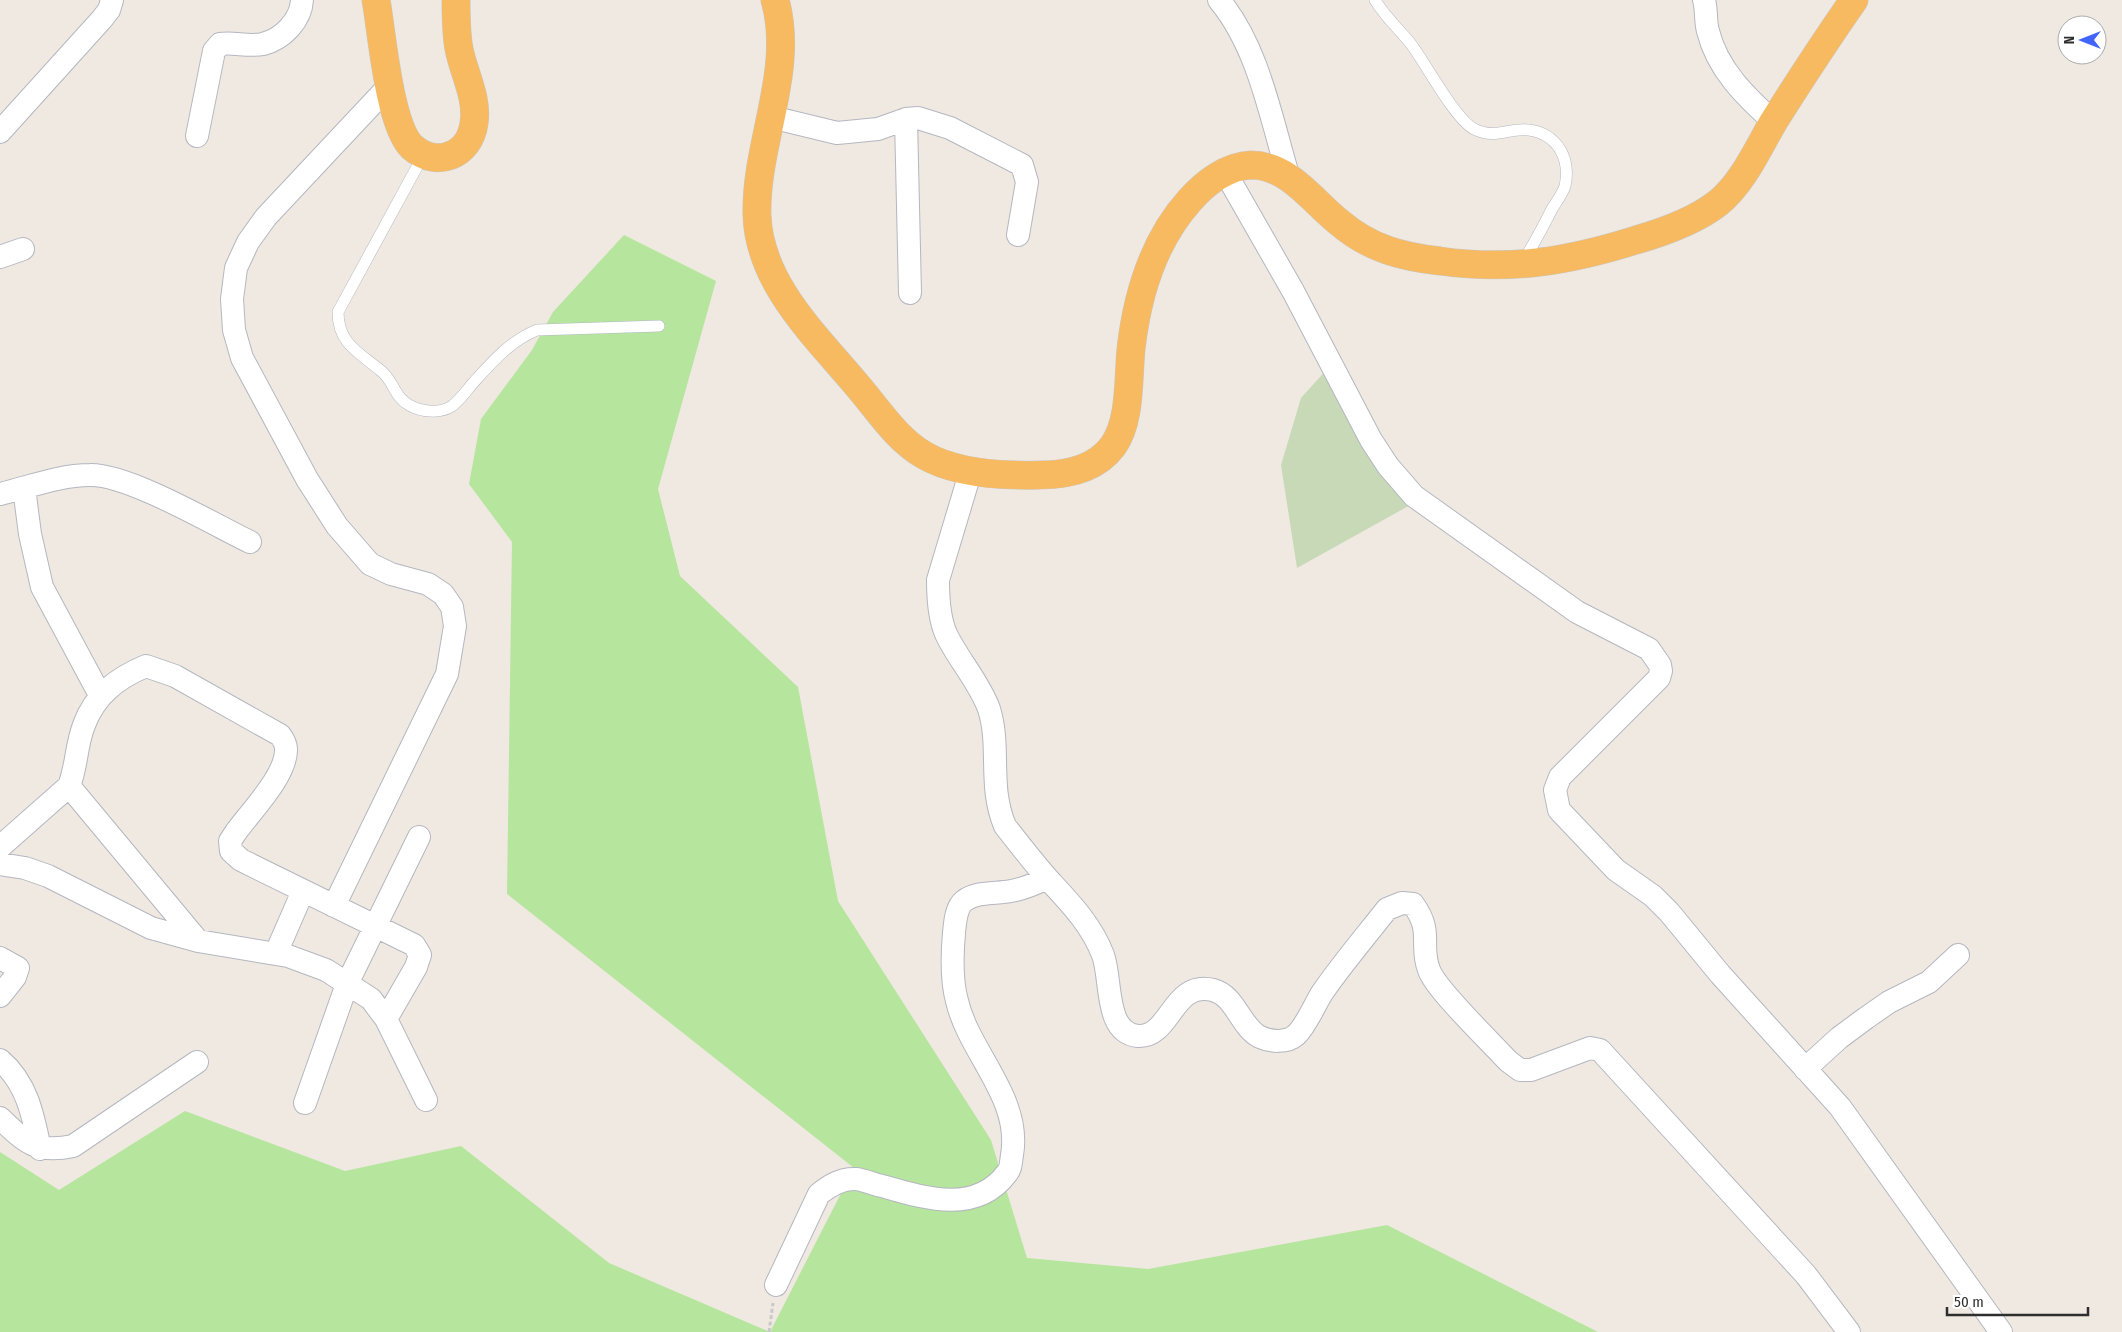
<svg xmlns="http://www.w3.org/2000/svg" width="2122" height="1332" font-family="'Fira Sans Condensed',sans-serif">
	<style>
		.green { fill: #b6e59e }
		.cemetery { fill: #c8d9b8 }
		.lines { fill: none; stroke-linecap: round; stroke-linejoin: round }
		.service-casing { stroke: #b4b7c1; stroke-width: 12 }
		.minor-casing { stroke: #b4b7c1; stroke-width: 24 }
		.trunk-casing { stroke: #c9c9c9; stroke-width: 29 }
		.path { stroke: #c9c9c9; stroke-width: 3; stroke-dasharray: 4 2.5; stroke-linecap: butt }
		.service { stroke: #fff; stroke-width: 11 }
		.minor { stroke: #fff; stroke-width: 22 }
		.trunk { stroke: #f8ba60; stroke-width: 28 }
	</style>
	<rect width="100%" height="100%" fill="#efe9e1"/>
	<!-- green -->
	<path class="green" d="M 624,235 L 716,281 L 658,489 L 680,576 L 798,687 L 838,901 L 991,1140 L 1027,1258 L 1148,1269 L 1387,1225 L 1598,1332 L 0,1332 L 0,1152 L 59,1190 L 185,1111 L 345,1171 L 461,1146 L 609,1263 L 770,1332 L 854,1168 L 507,894 L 512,542 L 469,484 L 481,419 L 532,350 L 553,312 Z"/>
	<!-- cemetery -->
	<path class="cemetery" d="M 1329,367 L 1412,504 L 1297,568 L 1281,465 L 1301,398 Z"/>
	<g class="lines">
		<!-- service casing -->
		<g class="service-casing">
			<path id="service" d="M 1375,0 C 1385,17 1399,29 1411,44 C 1426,64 1455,119 1474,129 C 1497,140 1508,127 1529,130 C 1557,134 1571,158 1565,186 C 1563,193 1556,202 1552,209 C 1543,227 1533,245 1523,262
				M 424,154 L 338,312 C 338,343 358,352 380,370 C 393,379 394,397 409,405 C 421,412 440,414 452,406 C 460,400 467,390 473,383 C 492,362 510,341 537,330 L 659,326"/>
		</g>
		<!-- minor casing -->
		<g class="minor-casing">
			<path id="minor" d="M 1219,0 C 1259,48 1271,119 1289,178
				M 1704,0 C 1707,10 1705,21 1708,31 C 1717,69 1746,97 1774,122
				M 771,117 L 837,133 L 878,129 L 906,119 L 918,118 L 950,128 L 1022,165 L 1027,182 L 1018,235
				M 906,119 L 910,293
				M 0,132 L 102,19 L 109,10 L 112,0
				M 197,136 L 214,51 L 220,44 C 234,42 249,47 263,44 C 283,39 301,20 302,0
				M 1225,172 L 1293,291 L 1371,440 L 1388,466 L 1414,496 L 1577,612 L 1649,649 L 1660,665 L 1661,671 L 1659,678 L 1560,777 L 1555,790 L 1559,810 L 1616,870 L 1653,896 L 1669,912 L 1720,974 L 1840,1107 L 2001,1332
				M 0,257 L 23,249
				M 971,470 L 938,580 C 938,597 939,620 947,636 C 960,662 979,682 989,709 C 1001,747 988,786 1005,826 C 1019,844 1033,862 1048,879 C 1070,903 1091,924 1103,955 C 1112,979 1104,1033 1138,1036 C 1171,1038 1172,980 1213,990 C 1236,996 1240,1027 1260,1037 C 1271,1042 1287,1043 1296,1035 C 1306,1026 1315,1004 1322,993 C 1342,964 1365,937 1387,909 L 1402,903 L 1413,904 C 1434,933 1419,944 1429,970 C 1436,990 1491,1042 1508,1061 L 1520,1070 L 1531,1070 L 1590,1048 L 1600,1050 L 1806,1275 L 1849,1332
				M 24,488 L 30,534 L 42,587 L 100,695
				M 0,494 C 29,487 60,475 90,475 C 128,474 213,524 250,542
				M 69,786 L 198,941
				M 0,847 L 69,786 C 77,766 76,745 84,725 C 95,695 117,678 146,666 L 175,676 L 280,735 C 283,739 286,744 286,749 C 287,775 251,811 236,832 L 230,841 L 231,851 L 241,860 L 414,945 L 420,955 L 416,967 L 386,1019
				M 0,864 L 25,868 L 48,876 L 151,928 L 198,941 L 288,956 L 326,970 L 371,999 L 386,1019 L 426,1100
				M 334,906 L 447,674 L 455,626 L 452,607 L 443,594 L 428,584 L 391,574 L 370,564 L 337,526 L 307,479 L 242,358 L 234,330 L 232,299 L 236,268 L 248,242 L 266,217 L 388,87
				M 276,953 L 303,891
				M 0,958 L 18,968 L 15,977 L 0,996
				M 0,1060 C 27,1083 33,1115 40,1149
				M 1805,1069 L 1839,1038 L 1866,1018 L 1889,1002 L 1929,982 L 1958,955
				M 305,1103 L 347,984 L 419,837
				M 0,1118 C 25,1142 36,1154 73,1146 L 197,1062
				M 776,1285 L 819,1194 C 829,1186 841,1178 856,1179 C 864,1180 873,1184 882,1186 C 924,1198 976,1215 1007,1173 C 1011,1169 1011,1161 1012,1155 C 1022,1098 969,1053 957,1001 C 951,979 952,955 954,933 C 955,923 956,907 964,901 C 977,891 996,894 1011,891 C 1024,889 1035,884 1047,878"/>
		</g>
		<!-- trunk casing -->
		<g class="trunk-casing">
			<path id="trunk" d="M 376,0 C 382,33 389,125 412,147 C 437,169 470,155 474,123 C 478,98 464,74 459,49 C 456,33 456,17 456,0
				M 775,0 C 795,71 755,144 757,215 C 759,283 815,335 856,384 C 877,408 896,439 924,455 C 956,474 1004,476 1040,475 C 1066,475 1096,469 1113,446 C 1131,421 1128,379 1131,349 C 1137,296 1153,241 1190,200 C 1205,183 1227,166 1251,165 C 1289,165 1313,202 1340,223 C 1354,235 1370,244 1387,250 C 1404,256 1422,259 1440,261 C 1511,271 1569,261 1636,240 C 1664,232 1695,221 1718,203 C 1743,183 1758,148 1774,121 C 1800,80 1826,40 1854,0"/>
		</g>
		<!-- path -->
		<path class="path" d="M 769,1332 L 773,1303"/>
		<!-- service -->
		<use href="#service" class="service"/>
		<!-- minor -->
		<use href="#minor" class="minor"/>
		<!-- trunk -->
		<use href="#trunk" class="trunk"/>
	</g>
	<!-- north arrow -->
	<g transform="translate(2082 40) rotate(270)"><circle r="24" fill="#ffffff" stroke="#ababab"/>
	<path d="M0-4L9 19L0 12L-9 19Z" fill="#4264fb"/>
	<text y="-8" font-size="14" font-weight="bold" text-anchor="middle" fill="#2e2e2e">N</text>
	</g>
	<!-- scale -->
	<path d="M1947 1307v8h141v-8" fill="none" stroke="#2e2e2e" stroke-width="2.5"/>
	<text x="1954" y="1307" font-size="15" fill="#2e2e2e" stroke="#ffffff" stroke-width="4" paint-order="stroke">50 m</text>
</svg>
